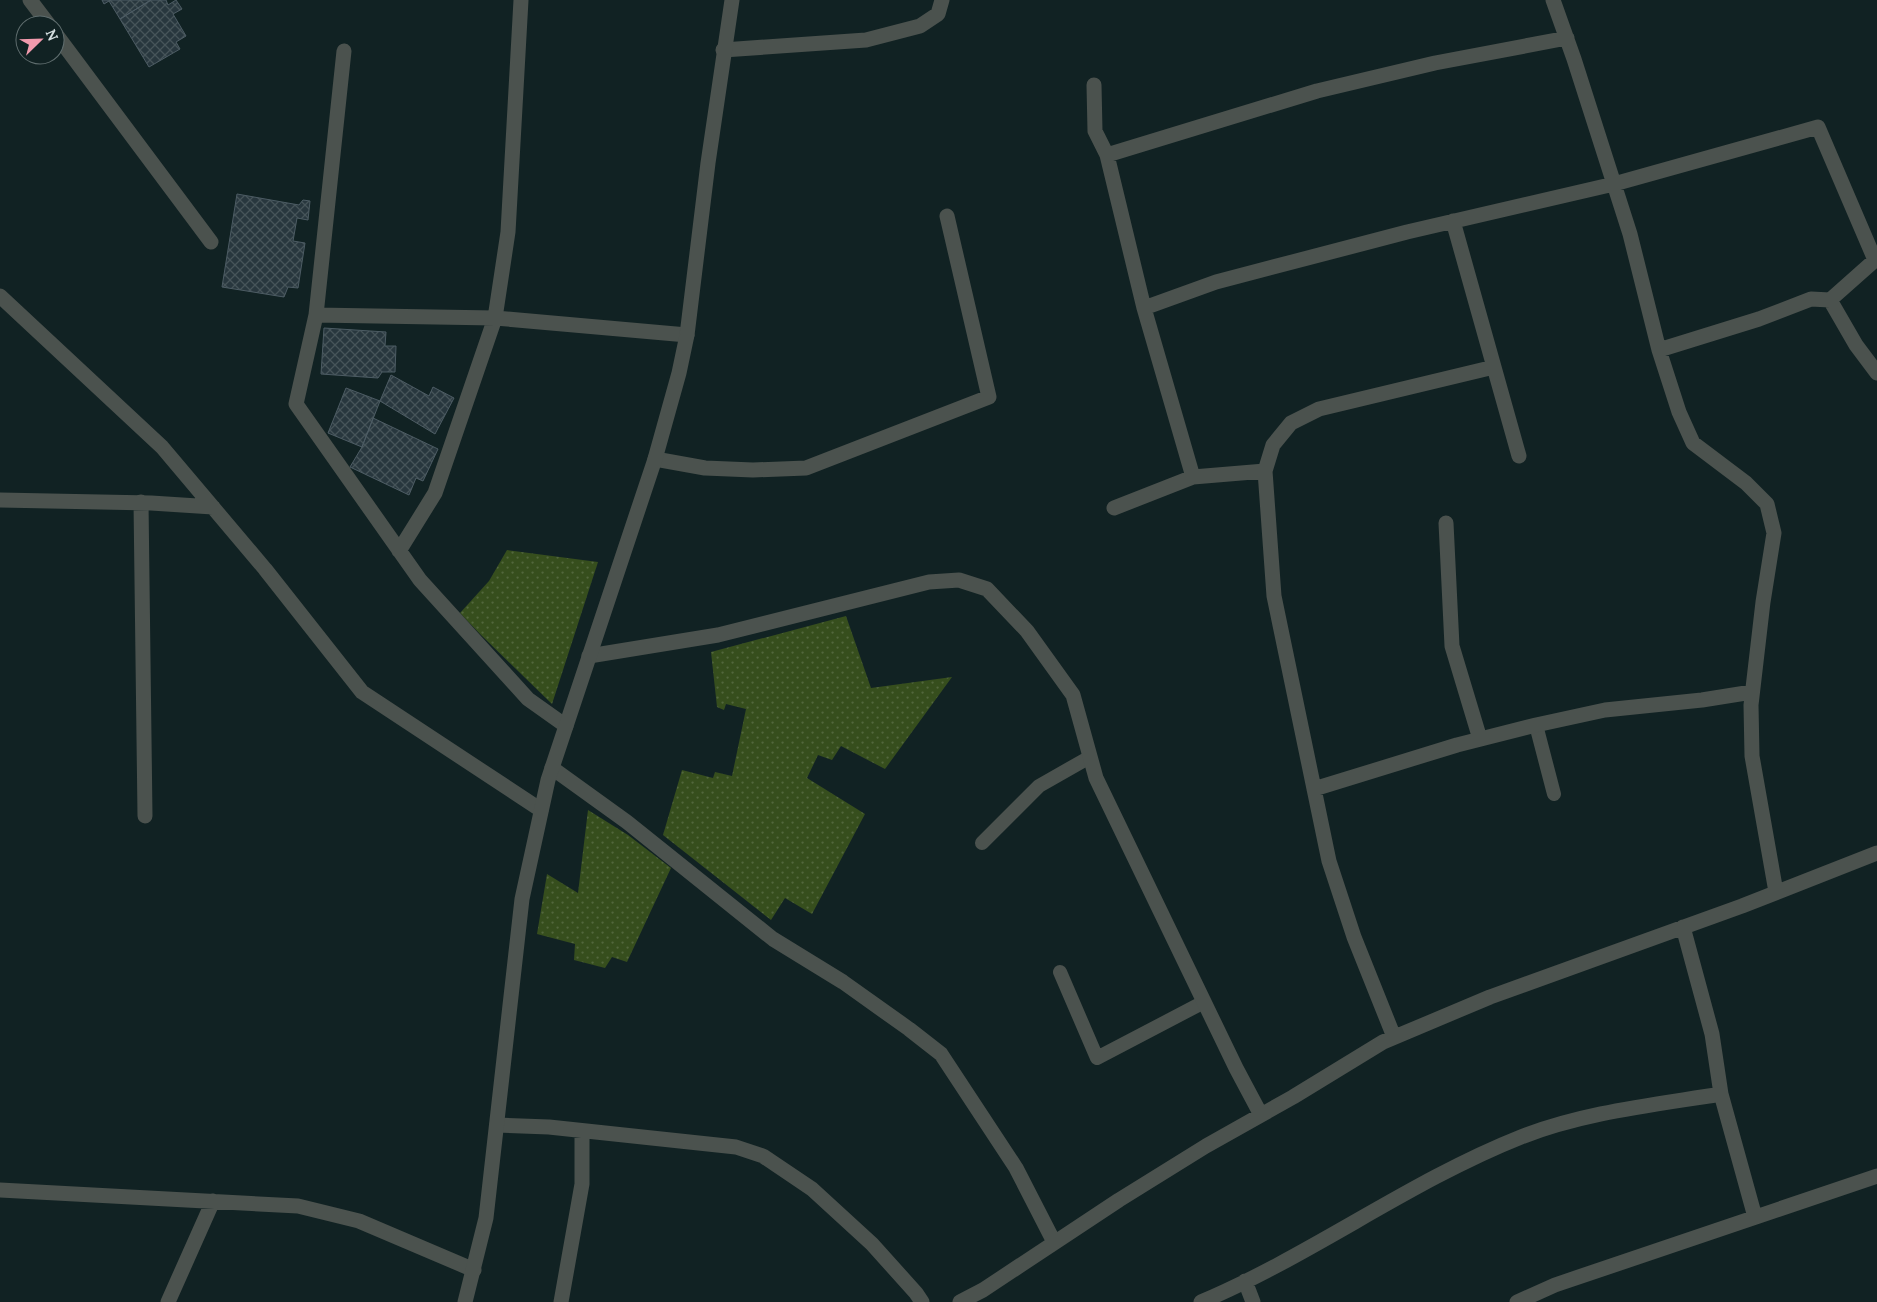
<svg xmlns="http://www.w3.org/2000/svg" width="1877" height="1302" font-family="Lora,serif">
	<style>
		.grass { fill: url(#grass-dots) }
		.building { fill: url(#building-cross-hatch); stroke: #4d5c64 }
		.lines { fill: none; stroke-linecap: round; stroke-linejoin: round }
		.service { stroke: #4b524e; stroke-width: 14 }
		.minor { stroke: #4b524e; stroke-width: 15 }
		.tertiary { stroke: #4b524e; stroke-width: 15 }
	</style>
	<defs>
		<pattern id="grass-dots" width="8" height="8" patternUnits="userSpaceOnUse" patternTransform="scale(1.25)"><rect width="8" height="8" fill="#364e1d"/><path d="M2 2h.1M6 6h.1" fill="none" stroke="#52673d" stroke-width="1.8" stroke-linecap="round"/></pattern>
		<pattern id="building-cross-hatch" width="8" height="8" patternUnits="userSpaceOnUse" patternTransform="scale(1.25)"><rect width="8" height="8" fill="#28373e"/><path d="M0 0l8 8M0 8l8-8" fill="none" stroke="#465459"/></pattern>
	</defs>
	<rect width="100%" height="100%" fill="#112223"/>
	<!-- grass -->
	<path class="grass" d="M 507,550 L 598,562 L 552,704 L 480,634 L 460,613 L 489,581 Z
		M 846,616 L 871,688 L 952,677 L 885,769 L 841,746 L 832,760 L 818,755 L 807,778 L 865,814 L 812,914 L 785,898 L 771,920 L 663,835 L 682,770 L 713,778 L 715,772 L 732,776 L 746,709 L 726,704 L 724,710 L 717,707 L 711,652 Z
		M 588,810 L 628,835 L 671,868 L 627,962 L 612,957 L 605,968 L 574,960 L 575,944 L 537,934 L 547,874 L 578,893 Z"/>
	<!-- building -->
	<path class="building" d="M 102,0 L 151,0 L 120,19 L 109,1 L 104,4 Z
		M 151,0 L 166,0 L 168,5 L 176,0 L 182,9 L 173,14 L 186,36 L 176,42 L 180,49 L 149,67 L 120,19 Z
		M 237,194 L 299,205 L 303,200 L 310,201 L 308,220 L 297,218 L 293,241 L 305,243 L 298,288 L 288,287 L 284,297 L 222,287 Z
		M 324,328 L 386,332 L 385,346 L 396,346 L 395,372 L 382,372 L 378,378 L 321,374 Z
		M 391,375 L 429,396 L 433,387 L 454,398 L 435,434 L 380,401 Z
		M 346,388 L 380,401 L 362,447 L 328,433 Z
		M 373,418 L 438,449 L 423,481 L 416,478 L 409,495 L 350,467 L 362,447 Z"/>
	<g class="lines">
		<!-- service -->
		<path class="service" d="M 1536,725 L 1554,794
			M 982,843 L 1039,786 L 1090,757
			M 1060,972 L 1097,1058 L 1204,1002"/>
		<!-- minor -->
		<path class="minor" d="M 30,0 L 49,25
			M 1553,0 L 1574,59 L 1630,234 L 1659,350 L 1679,412 L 1693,443 L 1746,483 L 1767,504 L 1774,533 L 1763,602 L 1751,705 L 1752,756 L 1776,892
			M 55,33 L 211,242
			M 723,50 L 866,40 L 920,26 L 938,14 L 942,0
			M 344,51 L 316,315 L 296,404 L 420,580 L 528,699 L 566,726
			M 1094,85 L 1095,131 L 1107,155 L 1144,308 L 1193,477 L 1265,471
			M 1107,155 L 1317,91 L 1435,63 L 1567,38
			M 1453,221 L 1519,456
			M 0,296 L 162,447 L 265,569 L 362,692 L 541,810
			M 1144,308 L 1216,282 L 1407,232 L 1614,184 L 1818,127 L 1875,260 L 1830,300
			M 316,315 L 495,318 L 687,335
			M 1659,350 L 1759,319 L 1811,299 L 1830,300 L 1856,345 L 1877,373
			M 655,459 L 705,468 L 753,470 L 806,468 L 989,397 L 947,216
			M 0,500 L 151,503 L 213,507
			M 141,502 L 145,816
			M 1114,508 L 1193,477
			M 1446,523 L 1452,646 L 1480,739
			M 399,551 L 435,493 L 495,318 L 508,232 L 521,0
			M 589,656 L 718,635 L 929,582 L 959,580 L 987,589 L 1027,631 L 1073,695 L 1096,778 L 1236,1068 L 1261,1115
			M 552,768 L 627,822 L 773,939 L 843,982 L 909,1029 L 941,1054 L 1016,1168 L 1054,1242
			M 1314,789 L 1457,745 L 1536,725 L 1605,710 L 1702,700 L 1752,692
			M 1683,927 L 1712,1034 L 1721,1094 L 1755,1217
			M 1394,1037 L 1354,937 L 1329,861 L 1274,596 L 1265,471 L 1273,445 L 1291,423 L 1319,409 L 1494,367
			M 497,1125 L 549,1127 L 736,1147 L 763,1156 L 812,1189 L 872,1244 L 916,1293 L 922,1302
			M 0,1190 L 298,1206 L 359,1221 L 474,1270
			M 1245,1281 L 1253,1302
			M 168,1302 L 213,1201
			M 561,1302 L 582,1184 L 582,1131
			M 960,1302 L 983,1290 L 1119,1200 L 1206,1146 L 1293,1097 L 1383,1042 L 1490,997 L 1742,906 L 1877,853
			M 1201,1302 C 1312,1255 1410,1181 1521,1137 C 1585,1112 1654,1105 1721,1094
			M 1517,1302 L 1555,1285 L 1877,1176"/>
		<!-- tertiary -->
		<path class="tertiary" d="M 465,1302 L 486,1218 L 522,899 L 548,780 L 655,459 L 679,373 L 687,335 L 708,163 L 732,0"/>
	</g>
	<!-- north arrow -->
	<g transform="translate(40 40) rotate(67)"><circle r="24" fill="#112223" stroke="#5f6d6e"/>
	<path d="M0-4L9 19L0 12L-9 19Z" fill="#f29aad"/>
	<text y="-8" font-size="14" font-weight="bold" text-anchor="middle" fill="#d4dedf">N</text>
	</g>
</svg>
